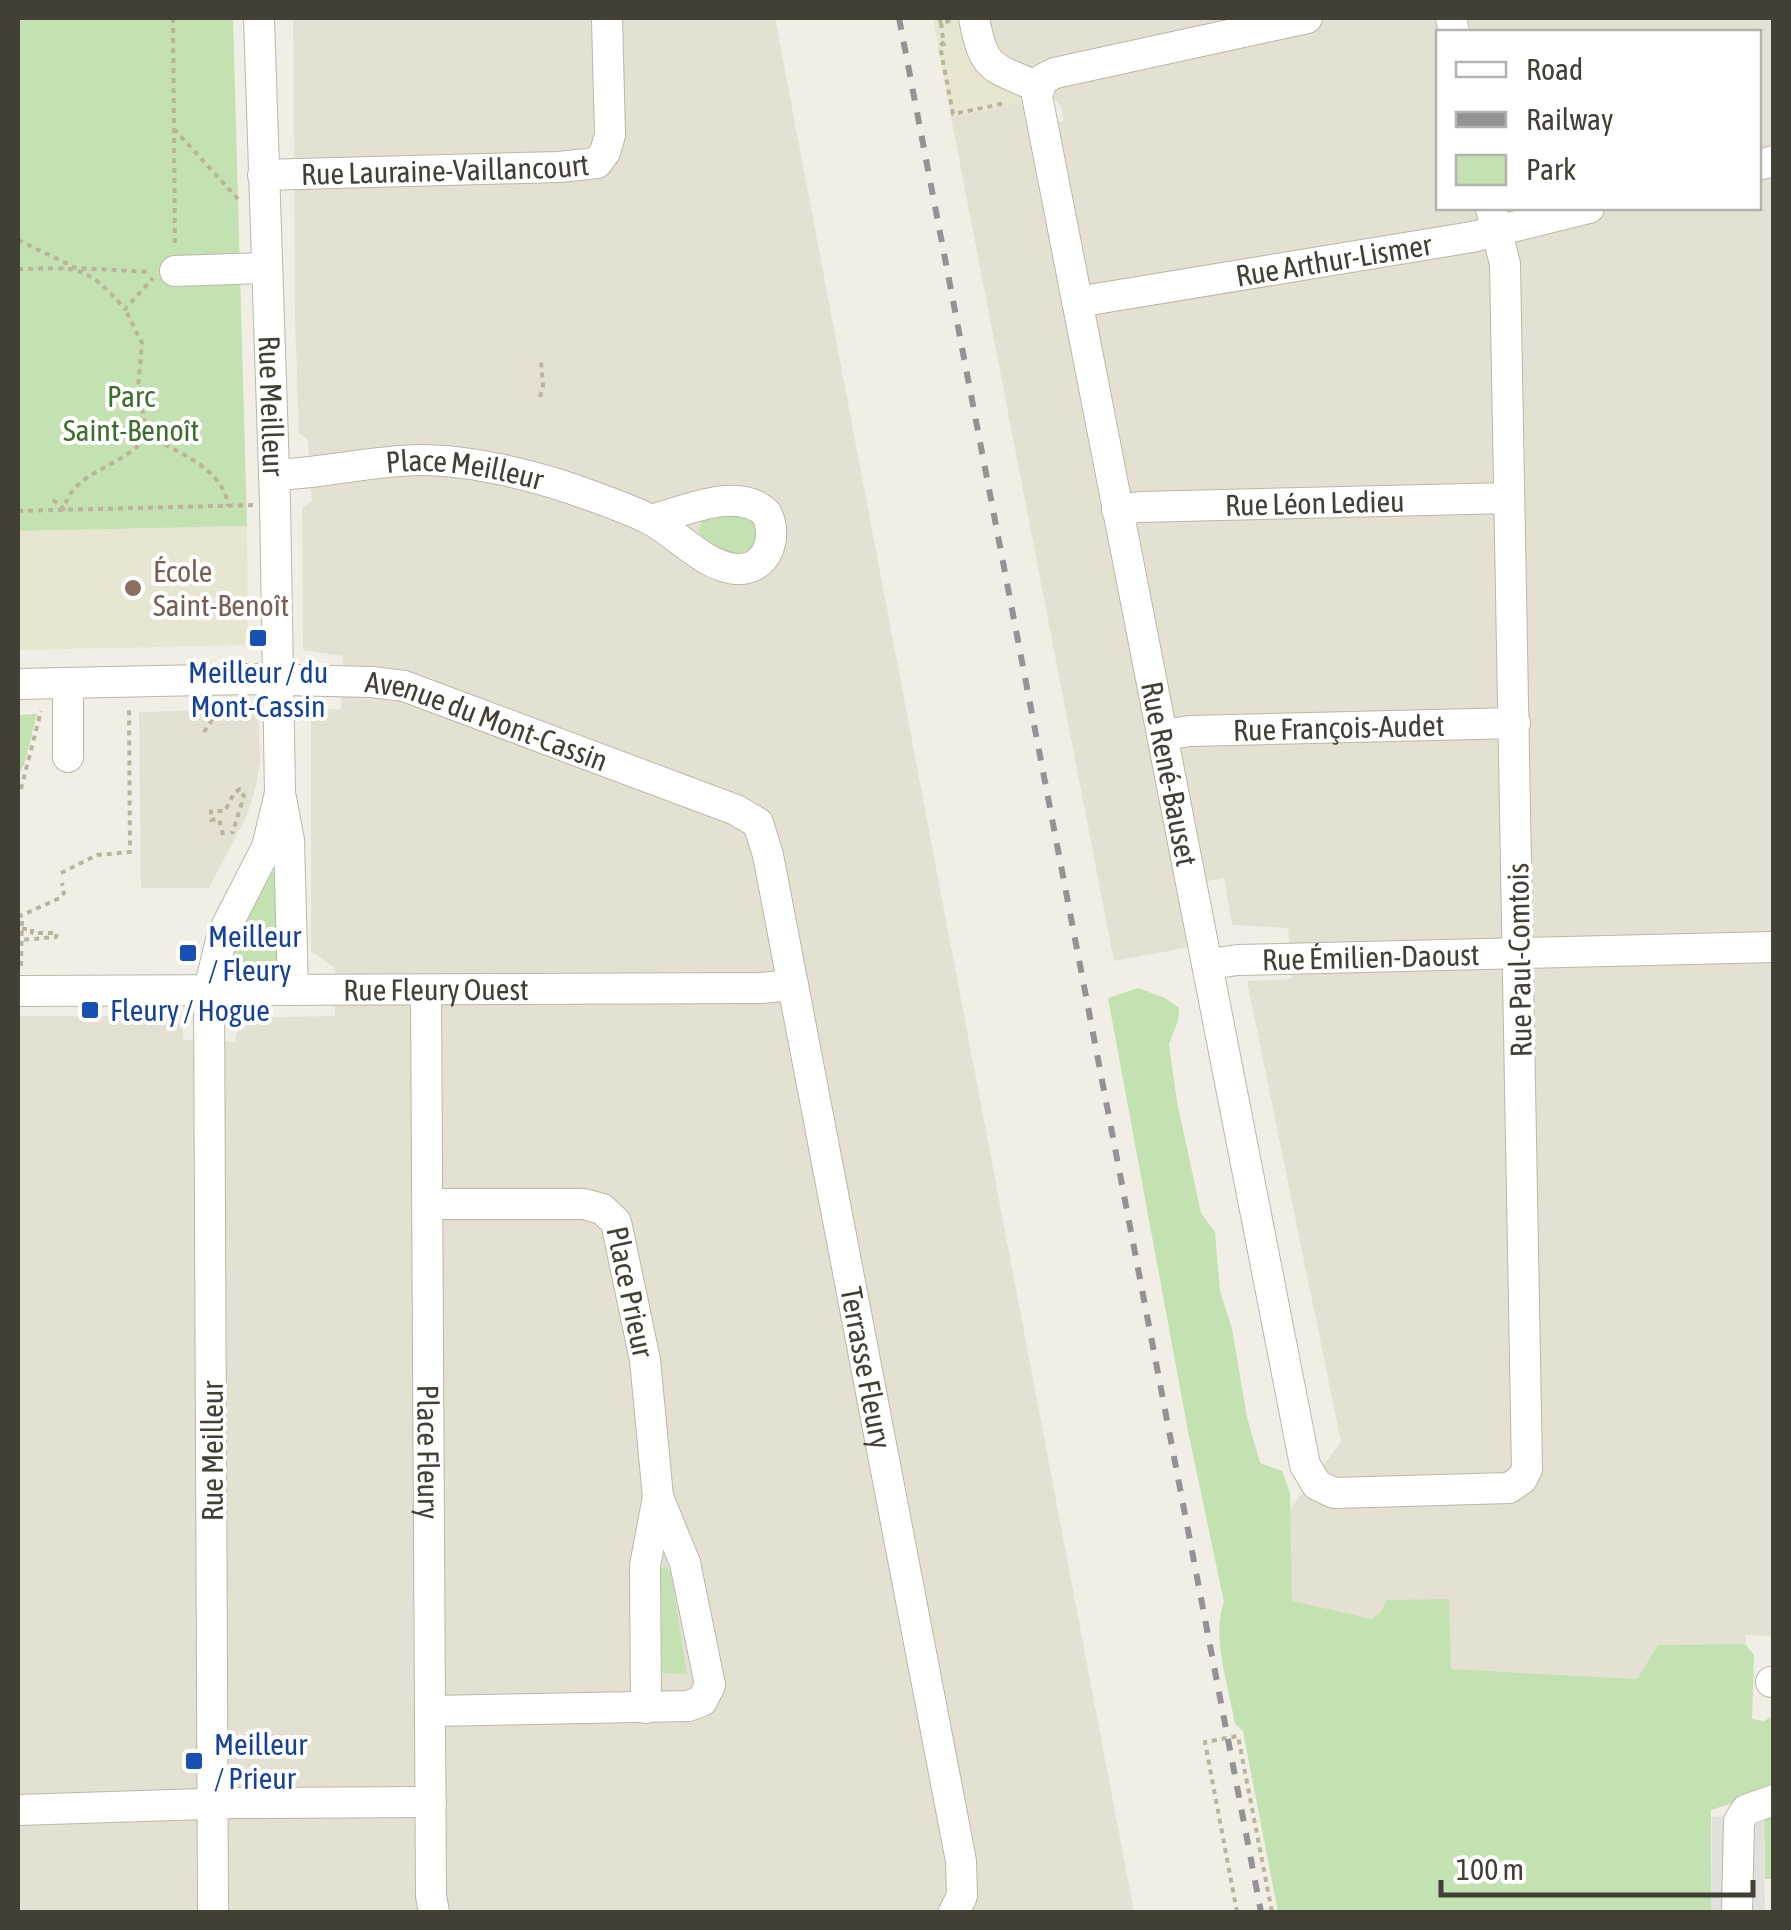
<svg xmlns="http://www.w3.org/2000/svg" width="1791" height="1930" font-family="'Asap Condensed',sans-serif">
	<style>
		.residential { fill: #e4e1d3; fill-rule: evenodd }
		.education { fill: #e8e5d0 }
		.green { fill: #c4e1b1 }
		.parking { fill: #e1e0dc }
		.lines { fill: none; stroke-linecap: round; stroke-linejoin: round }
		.minor-casing { stroke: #bbb7a8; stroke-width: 32 }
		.path { stroke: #bbb49b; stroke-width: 4; stroke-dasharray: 5 5; stroke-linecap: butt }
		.minor { stroke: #fff; stroke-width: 30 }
		.rail { stroke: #939393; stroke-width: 6; stroke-dasharray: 12 12; stroke-linecap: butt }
		.education-dot { fill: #8d6e63; stroke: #fff; stroke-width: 4 }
		.transit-dot { fill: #1a4fb4; stroke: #fff; stroke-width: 4 }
		.labels { text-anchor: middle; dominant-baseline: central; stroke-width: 8; stroke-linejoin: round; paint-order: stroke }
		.street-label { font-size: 30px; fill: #423f35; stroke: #fff }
		.park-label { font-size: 30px; fill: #3d6d2f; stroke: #fff }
		.education-label { font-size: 30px; fill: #785e54; stroke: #fff; text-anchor: start }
		.transit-label { font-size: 30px; fill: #164399; stroke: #fff; text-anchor: start }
	</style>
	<rect width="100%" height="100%" fill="#f0eee5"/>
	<!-- residential -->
	<path class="residential" d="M 293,18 L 775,18 L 1134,1912 L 18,1912 L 19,1016 L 182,1016 L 183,1040 L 235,1042 L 239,1018 L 335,1016 L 335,968 L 311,951 L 311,710 L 341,709 L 343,656 L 303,650 L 302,508 L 312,501 L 308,440 L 299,433 L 295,318 Z
		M 990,18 L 1773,18 L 1773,1636 L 1746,1635 L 1745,1644 L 1659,1645 L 1637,1679 L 1450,1669 L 1448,1599 L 1382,1611 L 1373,1619 L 1292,1602 L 1290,1509 L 1341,1442 L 1247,981 L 1292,979 L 1288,928 L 1232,925 L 1224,878 L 1180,886 L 1190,947 L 1114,961 L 951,117 L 1024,102 L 1028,126 L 1064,121 L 1061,106 L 1025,71 L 998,57 ZM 1438,32 L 1758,32 L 1758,208 L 1438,208 Z
		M 251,709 L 259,716 L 260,763 L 255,790 L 247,815 L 209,888 L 141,888 L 139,712 Z"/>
	<!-- education -->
	<path class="education" d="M 933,18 L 990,18 L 998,57 L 1020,67 L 1024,102 L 951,117 Z
		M 247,526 L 248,645 L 18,650 L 18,531 Z"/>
	<!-- green -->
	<path class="green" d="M 18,18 L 233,18 L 247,526 L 18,531 Z
		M 738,515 C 754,518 759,529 755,544 C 736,563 716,548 699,533 L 701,521 Z
		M 37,714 L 24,765 L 18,775 L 18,715 Z
		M 270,870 L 276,874 L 278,958 L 270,966 L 247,965 L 237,959 L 233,947 Z
		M 1138,988 L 1165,998 L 1179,1008 L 1178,1021 L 1169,1044 L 1177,1102 L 1201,1213 L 1215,1232 L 1220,1291 L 1232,1329 L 1247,1417 L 1260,1463 L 1282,1471 L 1290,1493 L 1292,1601 L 1372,1619 L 1382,1611 L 1386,1600 L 1449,1599 L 1451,1669 L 1637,1679 L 1658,1645 L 1745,1644 L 1754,1655 L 1752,1719 L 1764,1721 L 1773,1716 L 1773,1790 L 1711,1810 L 1711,1912 L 1278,1912 L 1243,1731 L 1235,1724 C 1229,1687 1211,1638 1224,1602 L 1188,1431 L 1108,998 Z
		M 665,1565 L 671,1573 L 687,1674 L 662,1673 L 661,1569 Z
		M 1773,1809 L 1773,1879 L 1765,1879 L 1764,1815 Z"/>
	<!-- parking -->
	<path class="parking" d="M 1730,1816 L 1739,1821 L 1764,1822 L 1765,1912 L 1711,1912 L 1712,1817 Z"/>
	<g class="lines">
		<!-- minor casing -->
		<g class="minor-casing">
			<g id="minor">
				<path id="s1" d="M 259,18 L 275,502 L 280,793 L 289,840 L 293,990"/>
				<path d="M 974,18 C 984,71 991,66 1038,87"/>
				<path id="s2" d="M 1307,18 L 1055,73 L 1043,79 L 1037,96 L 1305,1465 L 1317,1485 L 1334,1493 L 1509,1488 L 1522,1479 L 1527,1469 L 1505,264 L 1491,208"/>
				<path d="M 1451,18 L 1454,32"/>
				<path d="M 1758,165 L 1774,161"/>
				<path id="s3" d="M 263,175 L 559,167 L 597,163 L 605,152 L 610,135 L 607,18"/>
				<path d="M 175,271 L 267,268"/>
				<path id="s4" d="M 1077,302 L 1472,237 L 1589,208"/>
				<path id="s5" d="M 274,475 C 323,473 371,461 419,460 C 474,460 542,477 592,496 C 611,503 631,510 649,519 C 677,533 703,566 736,569 C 767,571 778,538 767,514 C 739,485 685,511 651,520"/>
				<path id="s6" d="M 1117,510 L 1140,507 L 1509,498"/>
				<path id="s7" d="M 18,684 L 249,679 L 372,682 L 404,686 L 736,810 L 758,823 L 768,855 L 961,1861 L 962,1896 L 954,1912"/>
				<path id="s8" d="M 1164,735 L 1190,731 L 1515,723"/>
				<path d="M 68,757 L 68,683"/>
				<path id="s9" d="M 1209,964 L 1238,960 L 1774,947"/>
				<path id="s10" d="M 426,990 L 431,1896 L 434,1912"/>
				<path id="s11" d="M 18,991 L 761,988 L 793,985"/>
				<path id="s12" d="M 428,1204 L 584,1204 L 602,1209 L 616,1222 L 645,1360 L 658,1497 L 685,1563 L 710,1685 L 702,1701 L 688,1706 L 430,1711"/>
				<path d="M 1771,1682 L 1774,1682"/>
				<path d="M 646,1708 L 645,1566 L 658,1497"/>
				<path d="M 18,1810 L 235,1803 L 431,1802"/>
				<path d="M 213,1912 L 209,989 L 223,933 L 267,847 L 280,793"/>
				<path d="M 1737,1912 L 1739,1821 L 1746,1810 L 1774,1800"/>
			</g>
		</g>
		<!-- path -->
		<path class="path" d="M 173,18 L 175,246
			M 939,18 L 941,23 L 950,21
			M 941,23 L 944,46
			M 944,42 L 940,46 L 953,114 L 1006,103
			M 174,129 L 238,199
			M 18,240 L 76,268 L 151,272
			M 18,269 C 76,268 84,262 125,309 L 153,278
			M 540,397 L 543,386 L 541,361
			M 147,435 C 176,452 224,468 228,506
			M 53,500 L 64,509 C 72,470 128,466 147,435 L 138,388 L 142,343 L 125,309
			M 18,511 L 253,505
			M 204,732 L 214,717 L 214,707
			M 21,789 L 41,711
			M 223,835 L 219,819 L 211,820 L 211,811 L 225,811 L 234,793 L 240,789 L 244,796 L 232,834
			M 61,873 L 97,855 L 130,852 L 129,709
			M 18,917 L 60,898 L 64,893 L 62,883
			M 22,929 L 32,929 L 32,933 L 57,933 L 56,937 L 22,940
			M 21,966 L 22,916
			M 1237,1912 L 1205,1742 L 1238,1736 L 1272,1912"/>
		<!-- minor -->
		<use href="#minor" class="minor"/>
		<!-- rail -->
		<path class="rail" d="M 899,18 L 1261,1912"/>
	</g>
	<!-- markers -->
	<circle class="education-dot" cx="133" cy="588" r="10"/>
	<g class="transit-dot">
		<rect x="248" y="628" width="20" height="20" rx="5"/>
		<rect x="178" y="943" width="20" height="20" rx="5"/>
		<rect x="80" y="1000" width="20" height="20" rx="5"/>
		<rect x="184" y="1751" width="20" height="20" rx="5"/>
	</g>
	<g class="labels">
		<!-- street labels -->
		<g class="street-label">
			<text stroke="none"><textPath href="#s3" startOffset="182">Rue Lauraine-Vaillancourt</textPath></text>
			<text stroke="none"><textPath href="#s4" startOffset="260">Rue Arthur-Lismer</textPath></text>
			<text stroke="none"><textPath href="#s1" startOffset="388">Rue Meilleur</textPath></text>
			<text stroke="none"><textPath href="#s5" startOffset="192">Place Meilleur</textPath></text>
			<text stroke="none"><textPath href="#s6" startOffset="198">Rue Léon Ledieu</textPath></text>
			<text stroke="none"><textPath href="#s7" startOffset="475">Avenue du Mont-Cassin</textPath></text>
			<text stroke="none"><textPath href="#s8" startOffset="175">Rue François-Audet</textPath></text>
			<text stroke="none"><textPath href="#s2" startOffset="980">Rue René-Bauset</textPath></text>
			<text stroke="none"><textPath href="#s9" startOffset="162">Rue Émilien-Daoust</textPath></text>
			<text transform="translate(1519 960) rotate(-91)">Rue Paul-Comtois</text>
			<text stroke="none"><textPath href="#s11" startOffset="418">Rue Fleury Ouest</textPath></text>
			<text stroke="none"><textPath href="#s12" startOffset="265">Place Prieur</textPath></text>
			<text stroke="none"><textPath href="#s7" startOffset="1322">Terrasse Fleury</textPath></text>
			<text transform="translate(212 1451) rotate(-90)">Rue Meilleur</text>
			<text stroke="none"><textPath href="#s10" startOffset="462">Place Fleury</textPath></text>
		</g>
		<!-- park labels -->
		<g class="park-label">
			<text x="131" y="396">Parc<tspan x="131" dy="34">Saint-Benoît</tspan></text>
		</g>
		<!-- education labels -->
		<g class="education-label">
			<text x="153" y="571">École<tspan x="153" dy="34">Saint-Benoît</tspan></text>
		</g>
		<!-- transit labels -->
		<g class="transit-label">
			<text x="258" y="672" text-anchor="middle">Meilleur / du<tspan x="258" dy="34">Mont-Cassin</tspan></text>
			<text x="208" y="936">Meilleur<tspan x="208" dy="34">/ Fleury</tspan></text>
			<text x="110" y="1010">Fleury / Hogue</text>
			<text x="214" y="1744">Meilleur<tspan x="214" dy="34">/ Prieur</tspan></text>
		</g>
	</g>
	<!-- border -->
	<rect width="1791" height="1930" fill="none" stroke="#423f35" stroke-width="40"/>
	<!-- legend -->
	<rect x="1436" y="30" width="325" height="180" fill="#ffffff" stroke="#b3b2ae" stroke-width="2.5"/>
	<rect x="1456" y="62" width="50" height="15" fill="#ffffff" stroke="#b3b2ae" stroke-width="2.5"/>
	<text x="1526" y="80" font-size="30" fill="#423f35">Road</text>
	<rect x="1456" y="112" width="50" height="15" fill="#939393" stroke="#b3b2ae" stroke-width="2.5"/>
	<text x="1526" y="130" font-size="30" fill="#423f35">Railway</text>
	<rect x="1456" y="155" width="50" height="30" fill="#c4e1b1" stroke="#b3b2ae" stroke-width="2.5"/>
	<text x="1526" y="180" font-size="30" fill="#423f35">Park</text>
	<!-- scale -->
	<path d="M1441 1880v15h312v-15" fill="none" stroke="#423f35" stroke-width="5"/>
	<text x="1456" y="1880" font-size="30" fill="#423f35" stroke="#ffffff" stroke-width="8" paint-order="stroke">100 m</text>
</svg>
